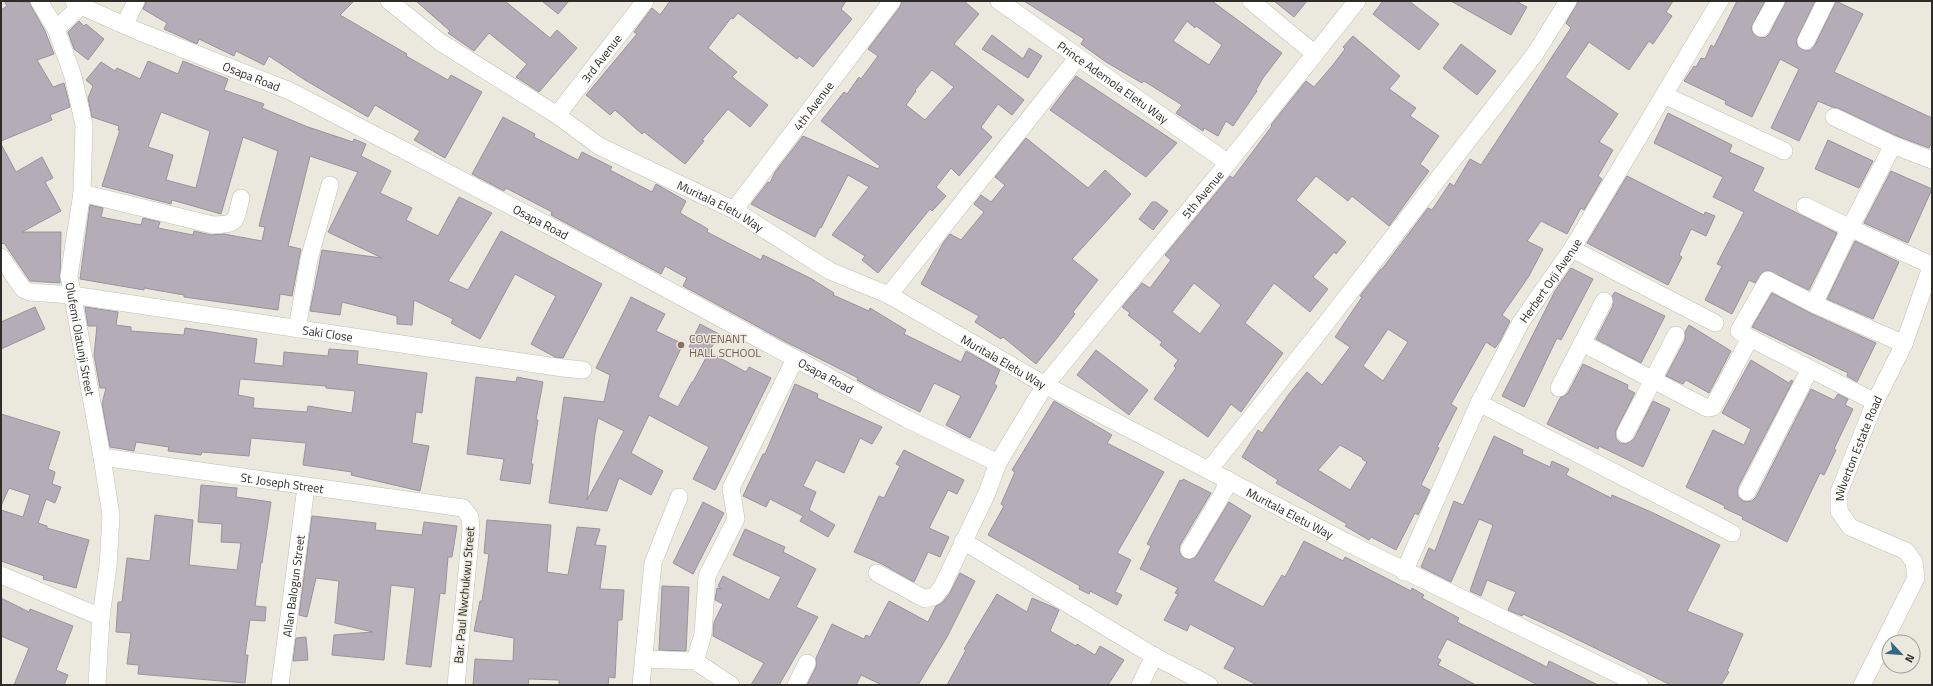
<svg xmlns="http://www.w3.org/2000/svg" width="1933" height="686" font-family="'Titillium Web',sans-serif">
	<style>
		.building { fill: #b4acb6; stroke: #9a939c; fill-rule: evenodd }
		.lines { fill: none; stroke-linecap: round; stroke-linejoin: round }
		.minor-casing { stroke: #c2bfb4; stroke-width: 18 }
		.minor { stroke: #fff; stroke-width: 17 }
		.education-dot { fill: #8d6e63; stroke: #ebe8dd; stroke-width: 1.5 }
		.labels { text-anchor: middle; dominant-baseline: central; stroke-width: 3; stroke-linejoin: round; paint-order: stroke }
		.street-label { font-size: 12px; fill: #2d2c27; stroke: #ebe8dd }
		.education-label { font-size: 12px; fill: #785e54; stroke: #ebe8dd; text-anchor: start }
	</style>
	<rect width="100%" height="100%" fill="#ebe8dd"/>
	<!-- building -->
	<path class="building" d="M 4,1 L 29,2 L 45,31 L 54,54 L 37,60 L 53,87 L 64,83 L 70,107 L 50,115 L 52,120 L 1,141 L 1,10 L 7,6 Z
		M 146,1 L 354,1 L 340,15 L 407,54 L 406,56 L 448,80 L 451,75 L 482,92 L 445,158 L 414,140 L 420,131 L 375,105 L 368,117 L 305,80 L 269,56 L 264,65 L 236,51 L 234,56 L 199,39 L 197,44 L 164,29 L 167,23 L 143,9 Z
		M 416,1 L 505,1 L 550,38 L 557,30 L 577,48 L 539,92 L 516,77 L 527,64 L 489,33 L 474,51 L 448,33 L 450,31 Z
		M 542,1 L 569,1 L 558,14 Z
		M 670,1 L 846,1 L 841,9 L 852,19 L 813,67 L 799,56 L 797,59 L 738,13 L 733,19 L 731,18 L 708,48 L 737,72 L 732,77 L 768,105 L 750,127 L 728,109 L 702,140 L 704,141 L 685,164 L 644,132 L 642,134 L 615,110 L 610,115 L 586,95 L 637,34 L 634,32 L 652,8 L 660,15 Z
		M 902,1 L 964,1 L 979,14 L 954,44 L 1024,100 L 1012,115 L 998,104 L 981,127 L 992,137 L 959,176 L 951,168 L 936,187 L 946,196 L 932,211 L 930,209 L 878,273 L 862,260 L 865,256 L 832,235 L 869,187 L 848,175 L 821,228 L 820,227 L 815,237 L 751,204 L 768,182 L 770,183 L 775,172 L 803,136 L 878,169 L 880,166 L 821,121 L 844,92 L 847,94 L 859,77 L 861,79 L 878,56 L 868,49 L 900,7 ZM 932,70 L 954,87 L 925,120 L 906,105 L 916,91 L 915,90 Z
		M 1024,1 L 1212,1 L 1282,53 L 1263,78 L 1256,90 L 1257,91 L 1233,126 L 1226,121 L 1218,136 L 1204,128 L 1203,131 L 1176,113 L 1182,105 L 1144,81 L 1142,83 L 1106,62 L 1081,44 L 1084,39 ZM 1187,21 L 1195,28 L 1196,26 L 1222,45 L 1209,65 L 1173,41 Z
		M 1274,1 L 1307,1 L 1294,17 Z
		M 1383,1 L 1409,1 L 1439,24 L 1419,50 L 1373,14 Z
		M 1451,1 L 1516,1 L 1527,7 L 1511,35 Z
		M 1578,1 L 1673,1 L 1666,12 L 1672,16 L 1653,44 L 1649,41 L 1629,70 L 1589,42 L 1565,77 L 1618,114 L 1599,142 L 1613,150 L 1598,176 L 1602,179 L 1584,210 L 1581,208 L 1567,234 L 1541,221 L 1527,241 L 1543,249 L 1529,276 L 1502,315 L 1510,321 L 1500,341 L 1495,348 L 1486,342 L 1451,404 L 1457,408 L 1437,447 L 1439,448 L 1421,485 L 1430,490 L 1418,515 L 1415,513 L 1396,550 L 1371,537 L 1369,540 L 1345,526 L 1347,524 L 1276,483 L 1278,480 L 1242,457 L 1258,430 L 1262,433 L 1289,394 L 1307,372 L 1322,385 L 1350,347 L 1335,337 L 1362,297 L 1360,296 L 1363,292 L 1381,269 L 1382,269 L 1428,208 L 1432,210 L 1450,183 L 1454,186 L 1470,159 L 1481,165 L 1571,28 L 1566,23 ZM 1388,329 L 1408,342 L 1383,381 L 1363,366 ZM 1340,445 L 1363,458 L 1362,459 L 1367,462 L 1350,490 L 1318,470 Z
		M 1737,1 L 1765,1 L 1751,28 L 1753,33 L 1761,38 L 1766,37 L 1770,33 L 1786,1 L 1815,1 L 1796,41 L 1798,47 L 1806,51 L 1811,50 L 1815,45 L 1836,1 L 1863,14 L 1834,72 L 1932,118 L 1932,142 L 1929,148 L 1897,136 L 1838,108 L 1832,107 L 1818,101 L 1799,141 L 1771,128 L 1799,69 L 1780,59 L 1752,117 L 1725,104 L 1726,101 L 1684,81 L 1694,66 L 1696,67 L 1701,58 L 1705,59 L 1711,45 L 1714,47 Z
		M 79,21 L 84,26 L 86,24 L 104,39 L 88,60 L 74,49 L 68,32 Z
		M 992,35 L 1023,59 L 1029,48 L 1042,56 L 1028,78 L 982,49 Z
		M 1353,36 L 1400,76 L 1389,89 L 1416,108 L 1410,116 L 1439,136 L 1420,164 L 1429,171 L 1389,226 L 1352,196 L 1348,201 L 1316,176 L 1296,200 L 1346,242 L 1336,254 L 1334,252 L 1313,277 L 1328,289 L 1310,312 L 1274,283 L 1245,323 L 1283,353 L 1241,412 L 1231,404 L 1208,437 L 1154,399 L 1176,368 L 1174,366 L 1178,360 L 1160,345 L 1162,342 L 1128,315 L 1130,313 L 1122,307 L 1142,283 L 1150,288 L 1171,260 L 1165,255 L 1230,176 L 1233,178 L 1272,126 L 1271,125 L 1306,81 L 1314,87 L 1333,65 L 1345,49 L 1343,47 ZM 1194,283 L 1221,305 L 1200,334 L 1172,312 Z
		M 1461,44 L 1496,71 L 1477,95 L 1443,68 Z
		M 148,61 L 178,74 L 183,61 L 228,79 L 224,90 L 264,104 L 262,108 L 308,127 L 353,142 L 354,139 L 366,144 L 361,156 L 391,171 L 380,193 L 412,208 L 406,220 L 438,236 L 459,197 L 492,213 L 448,281 L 468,290 L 501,231 L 602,284 L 563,358 L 555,357 L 531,344 L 556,296 L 515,274 L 480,339 L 451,323 L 453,319 L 414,300 L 412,325 L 397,324 L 397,316 L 342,302 L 340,315 L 310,311 L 322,250 L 382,258 L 328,232 L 358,172 L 310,156 L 288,246 L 301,249 L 292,296 L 280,294 L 278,310 L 184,297 L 184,295 L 144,288 L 144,290 L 80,279 L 90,205 L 103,208 L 101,217 L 141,225 L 143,218 L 160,222 L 158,228 L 193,235 L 194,231 L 211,235 L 224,234 L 262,241 L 265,227 L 259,226 L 278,151 L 243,137 L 221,214 L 172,200 L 171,204 L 102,186 L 120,130 L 118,130 L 119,126 L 92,117 L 88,98 L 93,86 L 86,80 L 101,62 L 115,71 L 117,68 L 140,79 ZM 161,112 L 210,131 L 196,188 L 166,180 L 173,155 L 148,147 Z
		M 1076,76 L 1177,143 L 1146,177 L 1050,110 Z
		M 1668,113 L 1732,145 L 1729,152 L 1764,168 L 1753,191 L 1837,233 L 1809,290 L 1767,270 L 1760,275 L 1755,283 L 1749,280 L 1732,314 L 1705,300 L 1722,266 L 1717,264 L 1744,212 L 1713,197 L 1723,177 L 1654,143 Z
		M 503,117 L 535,134 L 534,137 L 578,160 L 582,152 L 612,167 L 610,170 L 652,192 L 656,184 L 686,201 L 680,213 L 708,229 L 707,232 L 761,260 L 763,255 L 812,279 L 834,293 L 833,295 L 869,311 L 870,308 L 906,330 L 904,334 L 961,362 L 966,351 L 1000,370 L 994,384 L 997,386 L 970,438 L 946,425 L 961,396 L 934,383 L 920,412 L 875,390 L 857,380 L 858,378 L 786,342 L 683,286 L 687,278 L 665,266 L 661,274 L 551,215 L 552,212 L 506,188 L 504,191 L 472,174 Z
		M 1026,138 L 1088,188 L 1105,170 L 1131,194 L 1072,259 L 1098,280 L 1073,312 L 1075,314 L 1057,338 L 1036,364 L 1003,337 L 1001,339 L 975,322 L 979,316 L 921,284 L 943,243 L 950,234 L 961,240 L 984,212 L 974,204 L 981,195 L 991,202 L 1005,185 L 995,177 Z
		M 1828,140 L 1873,161 L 1859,188 L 1815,169 Z
		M 1,144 L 16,172 L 42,157 L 53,178 L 45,182 L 61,211 L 22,232 L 61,232 L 60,283 L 30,281 L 4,243 L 1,244 Z
		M 1891,171 L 1932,189 L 1908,243 L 1864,223 Z
		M 1627,176 L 1704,215 L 1705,212 L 1715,216 L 1706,236 L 1691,229 L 1679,255 L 1682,257 L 1668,285 L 1587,243 Z
		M 1152,202 L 1156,202 L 1168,211 L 1153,230 L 1139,219 Z
		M 1855,241 L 1899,262 L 1873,319 L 1827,299 Z
		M 1571,268 L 1593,279 L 1561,340 L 1557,338 L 1524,407 L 1502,396 L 1555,291 Z
		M 1615,292 L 1665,316 L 1641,363 L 1596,339 L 1613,306 L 1612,296 Z
		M 1772,293 L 1810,313 L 1876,343 L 1857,382 L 1847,376 L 1848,373 L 1752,327 Z
		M 631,297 L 665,314 L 656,331 L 683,344 L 658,397 L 678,407 L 692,382 L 693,382 L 707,356 L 689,347 L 700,324 L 719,334 L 709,352 L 746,372 L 749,367 L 771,378 L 715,490 L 693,479 L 709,447 L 649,415 L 631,453 L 663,471 L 651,495 L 619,478 L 607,511 L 549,503 L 564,397 L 604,402 L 610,375 L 596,368 ZM 598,418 L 624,431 L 587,500 L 595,433 Z
		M 35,307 L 45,329 L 1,349 L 1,322 Z
		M 85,307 L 118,312 L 116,325 L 131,327 L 131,331 L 184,335 L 185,328 L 257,339 L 254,363 L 283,366 L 284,352 L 328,356 L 329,349 L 358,351 L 357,364 L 427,373 L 422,413 L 416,412 L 412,443 L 429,446 L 420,491 L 351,475 L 352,472 L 303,465 L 306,443 L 251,438 L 249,456 L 202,452 L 201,455 L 168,451 L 169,447 L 136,442 L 134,451 L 110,447 L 102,404 L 106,388 L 100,388 L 94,355 L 97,326 L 88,326 ZM 240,379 L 326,386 L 326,388 L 355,391 L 352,413 L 308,406 L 307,412 L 253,408 L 254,398 L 238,395 Z
		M 1689,325 L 1731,351 L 1709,393 L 1686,380 L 1683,384 L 1666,376 L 1685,340 L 1685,332 Z
		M 1096,350 L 1148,390 L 1129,415 L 1077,375 Z
		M 1751,360 L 1789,383 L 1791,380 L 1793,381 L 1738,487 L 1738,497 L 1743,501 L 1752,501 L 1756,497 L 1811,389 L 1834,400 L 1838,394 L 1848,399 L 1845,405 L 1853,409 L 1834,449 L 1836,450 L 1824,475 L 1820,473 L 1787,542 L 1742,519 L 1743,517 L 1724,508 L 1725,506 L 1686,487 L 1713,430 L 1744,445 L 1751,429 L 1722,413 Z
		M 1583,364 L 1628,385 L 1627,389 L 1635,393 L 1616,430 L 1616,439 L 1620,443 L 1626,444 L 1634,439 L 1653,401 L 1670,409 L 1643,467 L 1599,446 L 1598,449 L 1547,424 L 1560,398 L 1568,393 Z
		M 476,377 L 516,382 L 517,377 L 543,382 L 536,420 L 538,420 L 531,464 L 533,464 L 530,484 L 500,480 L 504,459 L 467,454 Z
		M 795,384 L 818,394 L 817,398 L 882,427 L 872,444 L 860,438 L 844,473 L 816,460 L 803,486 L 816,492 L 809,510 L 835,525 L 828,537 L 800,521 L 803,516 L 770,499 L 766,507 L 743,496 L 763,454 L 765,454 Z
		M 1054,401 L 1112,435 L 1107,443 L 1164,472 L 1117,553 L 1131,560 L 1115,592 L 1122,595 L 1117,605 L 1090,591 L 1089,594 L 1079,589 L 1080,586 L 988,535 L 1004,506 L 1001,504 L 1015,472 L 1012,470 Z
		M 1,414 L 60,432 L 48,469 L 55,472 L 52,484 L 61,487 L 55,503 L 46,499 L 38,523 L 47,526 L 47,528 L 89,540 L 76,588 L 43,579 L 44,576 L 1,561 L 1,510 L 23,517 L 30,495 L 9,488 L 1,506 Z
		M 1494,436 L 1523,450 L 1522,454 L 1550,467 L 1552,461 L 1569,469 L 1566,475 L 1611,498 L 1612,495 L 1649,511 L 1720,545 L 1687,611 L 1743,634 L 1727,671 L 1729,672 L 1721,685 L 1671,685 L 1564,633 L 1523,614 L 1522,616 L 1508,610 L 1516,592 L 1487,580 L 1481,596 L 1470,591 L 1493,525 L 1479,519 L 1451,582 L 1421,567 L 1429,548 L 1435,551 L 1454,501 L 1463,505 Z
		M 904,450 L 964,480 L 957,494 L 948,490 L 929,528 L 949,537 L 940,557 L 928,552 L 914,582 L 882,564 L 854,552 L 879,496 L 884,498 L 900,466 L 896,464 Z
		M 1183,479 L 1211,493 L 1180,545 L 1179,550 L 1181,555 L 1189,560 L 1197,555 L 1229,502 L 1251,516 L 1213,581 L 1263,607 L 1282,575 L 1285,577 L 1304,541 L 1343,561 L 1345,557 L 1411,591 L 1412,588 L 1424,595 L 1422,598 L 1459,618 L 1457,622 L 1547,667 L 1549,661 L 1598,685 L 1538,685 L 1447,639 L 1437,658 L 1441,660 L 1438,665 L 1476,685 L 1257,685 L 1224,668 L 1235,648 L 1190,624 L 1187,631 L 1164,620 L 1178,594 L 1175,593 L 1178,588 L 1140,569 L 1151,546 L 1147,544 L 1180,480 L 1182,481 Z
		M 201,485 L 237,488 L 236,497 L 271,502 L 262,563 L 261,562 L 255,606 L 266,607 L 265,621 L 250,620 L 245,655 L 248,655 L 245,683 L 138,674 L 139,665 L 127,664 L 131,633 L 116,632 L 118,602 L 122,602 L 127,558 L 150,561 L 155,515 L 193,520 L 189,565 L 237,570 L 241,543 L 221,542 L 222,524 L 198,522 Z
		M 703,502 L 724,513 L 693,574 L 673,563 Z
		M 312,516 L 376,523 L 375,530 L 422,535 L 424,522 L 457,526 L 452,557 L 448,557 L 445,594 L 440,593 L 431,667 L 406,664 L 415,588 L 391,585 L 384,660 L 332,655 L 334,635 L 373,632 L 335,623 L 339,581 L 316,578 L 307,617 L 299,615 Z
		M 487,520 L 551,525 L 547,572 L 568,575 L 577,527 L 600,529 L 595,545 L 606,546 L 600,589 L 624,590 L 622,620 L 618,620 L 615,678 L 609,677 L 608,685 L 559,685 L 559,680 L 529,679 L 528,685 L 473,685 L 475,659 L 513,661 L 514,638 L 474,631 L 480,601 L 482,601 L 489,554 L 484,553 Z
		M 745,529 L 785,547 L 783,552 L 816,569 L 796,607 L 818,617 L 779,685 L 751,685 L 764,663 L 713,636 L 714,622 L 723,604 L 715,600 L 717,588 L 722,589 L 718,586 L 723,576 L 769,600 L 781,577 L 733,555 Z
		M 960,573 L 975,581 L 947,637 L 918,685 L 882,685 L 861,675 L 856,685 L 807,685 L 816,667 L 816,658 L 832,624 L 864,639 L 866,635 L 870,637 L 889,601 L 928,622 L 936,606 L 943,602 L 950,593 Z
		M 662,586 L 689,587 L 686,651 L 659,650 Z
		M 997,594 L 1027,612 L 1032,598 L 1053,607 L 1059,610 L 1050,631 L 1076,646 L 1077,644 L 1095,655 L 1100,646 L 1124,660 L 1108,685 L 947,685 L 966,650 L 964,649 Z
		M 1,598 L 29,612 L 30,609 L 73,626 L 56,670 L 68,675 L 64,685 L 14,685 L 29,648 L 1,636 Z
		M 306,637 L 308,660 L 293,661 L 296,638 Z"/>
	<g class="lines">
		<!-- minor casing -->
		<g class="minor-casing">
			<g id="minor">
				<path id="s1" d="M 39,1 L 56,29 L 73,76 L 84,125 L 82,193 L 69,276 L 102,457 L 111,516 L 108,566 L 101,617 L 97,685"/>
				<path id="s2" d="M 74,1 L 81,6 L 140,32 L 290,91 L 565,234 L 907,419 L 998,463"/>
				<path id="s3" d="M 389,1 L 440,42 L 557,115 L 599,146 L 734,210 L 830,271 L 889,295 L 1045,385 L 1346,542 L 1640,685"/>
				<path id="s4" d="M 999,1 L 1228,163"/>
				<path d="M 1251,1 L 1315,54"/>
				<path d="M 125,24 L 136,1"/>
				<path d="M 1761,28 L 1776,1"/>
				<path d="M 56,29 L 81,6"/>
				<path d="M 1806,41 L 1826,1"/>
				<path d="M 1664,95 L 1784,151"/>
				<path id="s5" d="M 557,115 L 645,1"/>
				<path d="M 1834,117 L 1893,145 L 1932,160"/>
				<path d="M 1893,145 L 1850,228 L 1931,265"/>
				<path d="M 82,193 L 213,225 C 238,224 235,222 241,198"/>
				<path d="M 1805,206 L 1850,228 L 1814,304"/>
				<path id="s6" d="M 734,210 L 892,1"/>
				<path d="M 1572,249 L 1715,323"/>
				<path id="s7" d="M 1,257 L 23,289 L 30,292 L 72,295 L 563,368 L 583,370"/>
				<path d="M 889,295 L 1078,57"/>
				<path d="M 297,329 L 309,259 L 330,185"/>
				<path d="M 1750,338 L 1739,331 L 1740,329 L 1768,280 L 1814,304 L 1904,344"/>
				<path d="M 1582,343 L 1707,408 L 1713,407 L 1750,338 L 1875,402"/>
				<path d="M 1559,388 L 1604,301"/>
				<path d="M 1479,403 L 1732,533"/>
				<path d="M 1625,434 L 1676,335"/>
				<path id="s8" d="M 102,457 L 463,508 L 470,517 L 471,530 L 456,685"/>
				<path d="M 1209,470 L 1320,331 L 1535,54 L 1568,1"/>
				<path d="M 1747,492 L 1810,369"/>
				<path d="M 963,541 L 1154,656 L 1209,685"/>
				<path d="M 1189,550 L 1224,491 L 1227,479"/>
				<path id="s9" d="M 1404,572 L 1479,403 L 1521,322 L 1572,249 L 1720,1"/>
				<path id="s10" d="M 877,573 L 925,599 L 935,596 L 942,587 L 987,493 L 998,463 L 1045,385 L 1228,163 L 1357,1"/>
				<path d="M 1,575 L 101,617"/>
				<path d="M 643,659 L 695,661 L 731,685"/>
				<path d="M 695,661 L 703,634 L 707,576 L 736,519 L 731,488 L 795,359"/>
				<path id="s11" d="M 280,685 L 306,487"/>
				<path d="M 641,685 L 653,563 L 679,497"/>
				<path d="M 796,685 L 807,663"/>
				<path d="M 1140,685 L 1154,656"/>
				<path id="s12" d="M 1862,685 L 1916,578 L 1914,562 L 1906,551 L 1850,527 L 1839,511 L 1839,492 L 1875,402 L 1904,344 L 1932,264"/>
			</g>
		</g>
		<!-- minor -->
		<use href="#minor" class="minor"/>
	</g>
	<!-- markers -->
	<circle class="education-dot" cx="681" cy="345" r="4"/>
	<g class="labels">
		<!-- street labels -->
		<g class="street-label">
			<text stroke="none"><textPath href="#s5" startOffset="72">3rd Avenue</textPath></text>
			<text stroke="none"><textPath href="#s2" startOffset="193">Osapa Road</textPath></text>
			<text stroke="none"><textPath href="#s4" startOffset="140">Prince Ademola Eletu Way</textPath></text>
			<text stroke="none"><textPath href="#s6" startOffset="131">4th Avenue</textPath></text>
			<text stroke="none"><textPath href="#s10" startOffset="551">5th Avenue</textPath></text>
			<text stroke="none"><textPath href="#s3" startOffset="391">Muritala Eletu Way</textPath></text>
			<text stroke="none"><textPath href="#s2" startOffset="517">Osapa Road</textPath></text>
			<text stroke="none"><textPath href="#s9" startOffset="327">Herbert Orji Avenue</textPath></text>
			<text stroke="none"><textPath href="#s7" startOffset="347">Saki Close</textPath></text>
			<text stroke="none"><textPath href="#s1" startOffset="349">Olufemi Olatunji Street</textPath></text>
			<text stroke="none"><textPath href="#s3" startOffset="715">Muritala Eletu Way</textPath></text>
			<text stroke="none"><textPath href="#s2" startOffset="841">Osapa Road</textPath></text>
			<text stroke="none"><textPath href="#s12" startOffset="296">Milverton Estate Road</textPath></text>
			<text stroke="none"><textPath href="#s8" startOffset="182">St. Joseph Street</textPath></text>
			<text stroke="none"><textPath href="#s3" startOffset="1039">Muritala Eletu Way</textPath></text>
			<text stroke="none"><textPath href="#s11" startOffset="100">Allan Balogun Street</textPath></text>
			<text transform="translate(464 595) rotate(-85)">Bar. Paul Nwchukwu Street</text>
		</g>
		<!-- education labels -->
		<g class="education-label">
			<text x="689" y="338">COVENANT<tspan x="689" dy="14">HALL SCHOOL</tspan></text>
		</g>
	</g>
	<!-- border -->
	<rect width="1933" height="686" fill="none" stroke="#2d2c27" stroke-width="4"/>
	<!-- north arrow -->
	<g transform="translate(1901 654) rotate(116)"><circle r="19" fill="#ebe8dd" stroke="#9f9d94"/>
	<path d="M0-3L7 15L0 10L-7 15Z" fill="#346784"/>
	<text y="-6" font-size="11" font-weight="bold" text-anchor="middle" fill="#2d2c27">N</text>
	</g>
</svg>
